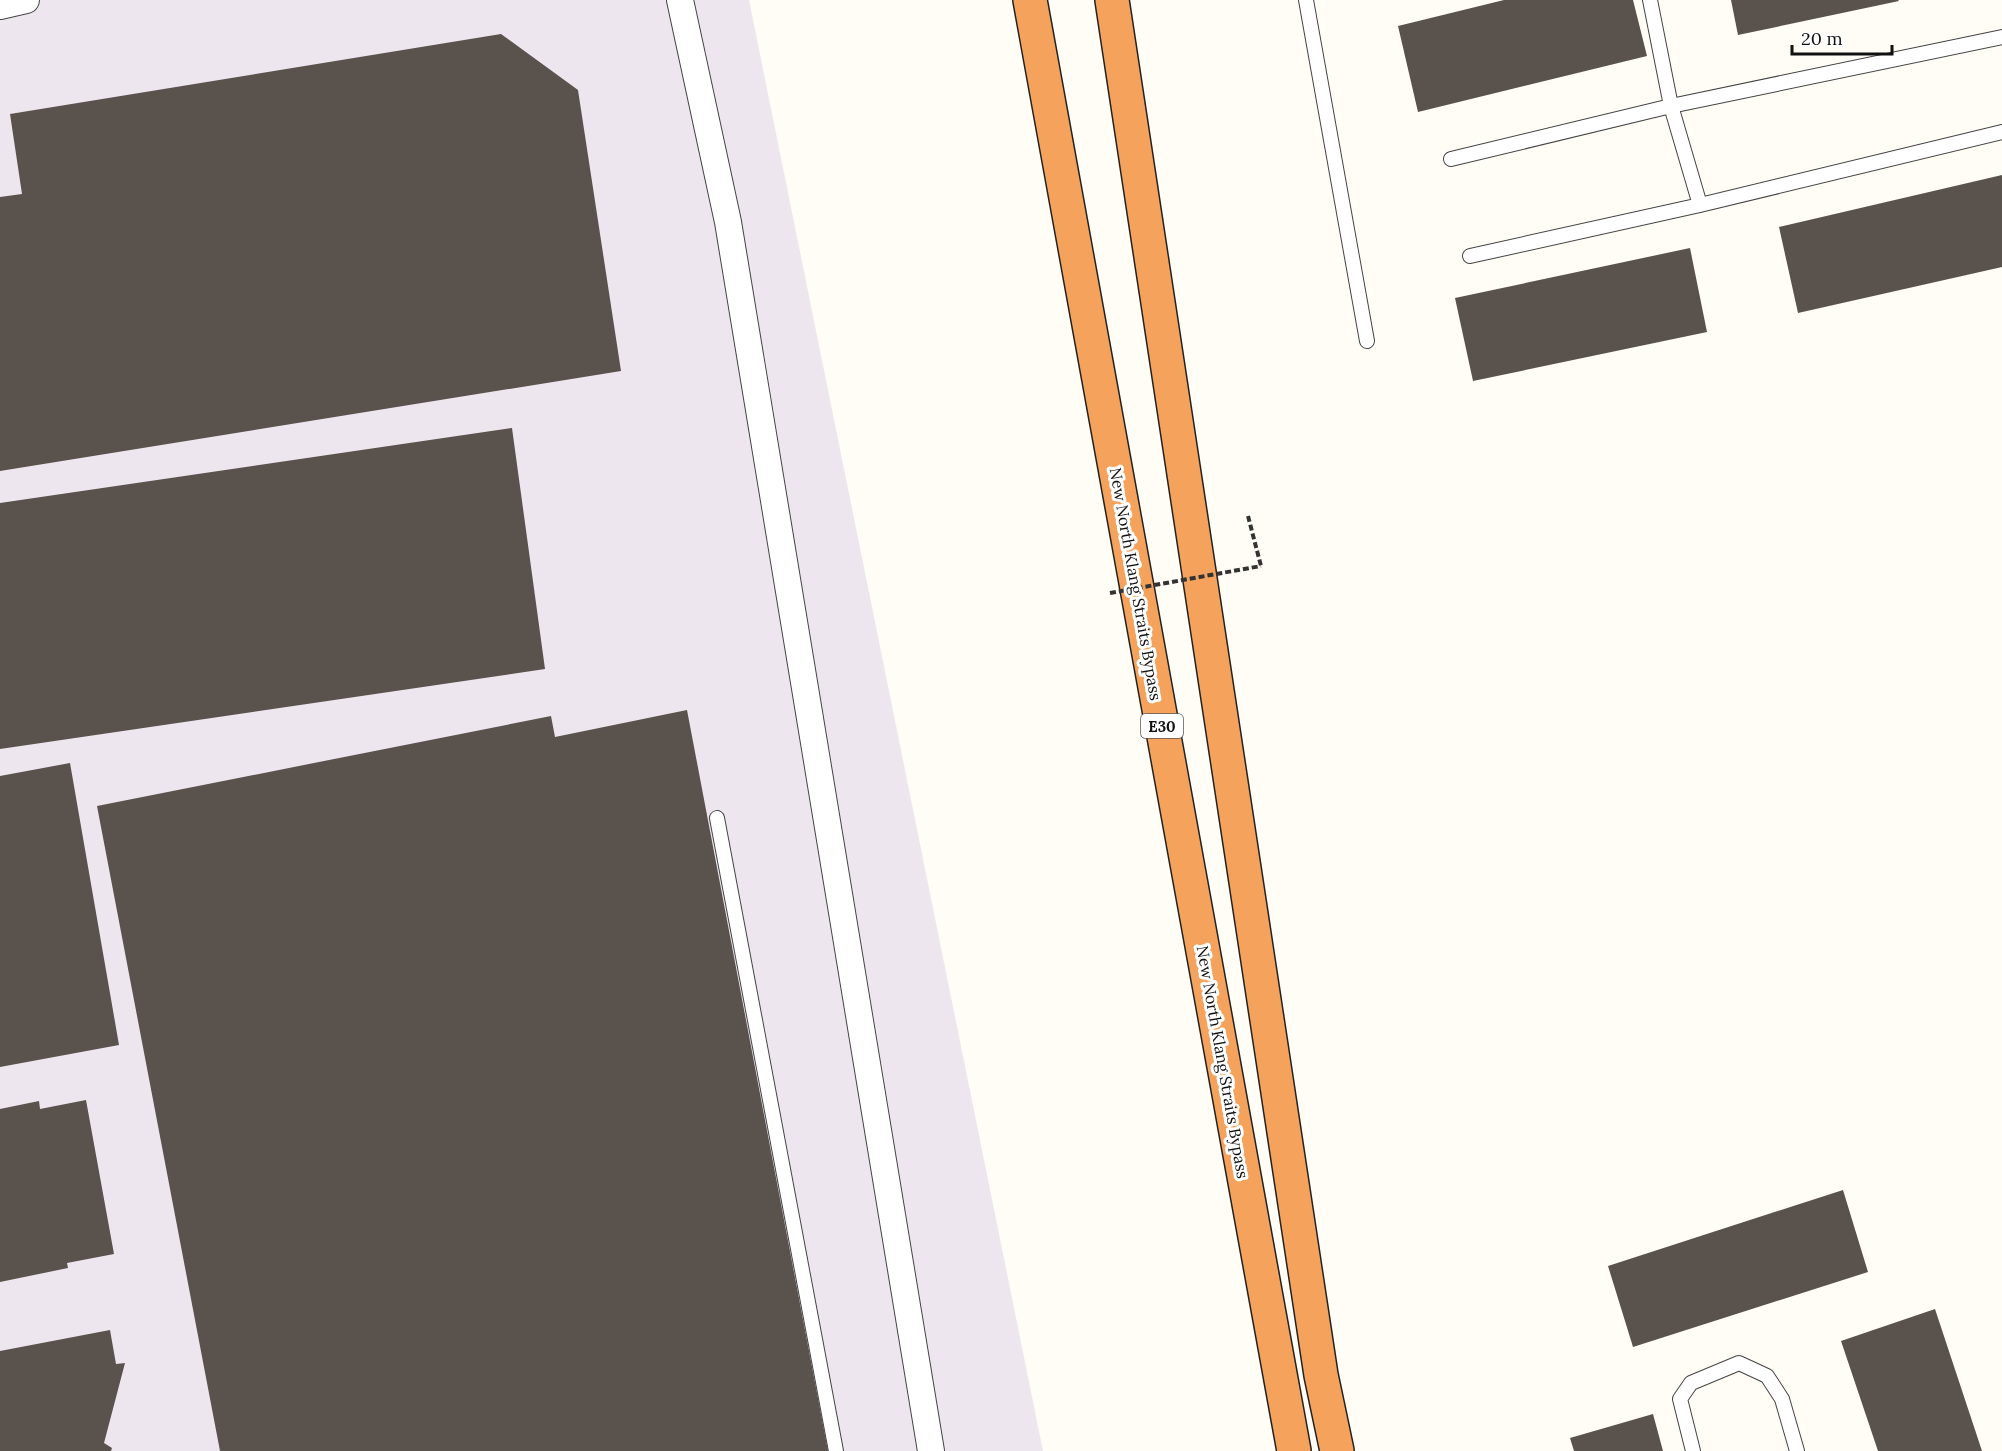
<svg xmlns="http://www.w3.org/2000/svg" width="2002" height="1451" font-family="Lora,serif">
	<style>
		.industrial { fill: #eee6ef }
		.building { fill: #5a524d }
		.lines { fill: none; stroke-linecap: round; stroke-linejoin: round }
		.service-casing { stroke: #444; stroke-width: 16 }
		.minor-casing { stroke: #444; stroke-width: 28 }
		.motorway-casing { stroke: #222; stroke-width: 36 }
		.path { stroke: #333; stroke-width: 4; stroke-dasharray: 6 3; stroke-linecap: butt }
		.service { stroke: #fff; stroke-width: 14 }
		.minor { stroke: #fff; stroke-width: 26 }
		.motorway { stroke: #f5a25d; stroke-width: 33 }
		.path-bridge { stroke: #333; stroke-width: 4; stroke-dasharray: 6 3; stroke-linecap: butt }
		.labels { text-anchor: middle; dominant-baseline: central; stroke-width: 6; stroke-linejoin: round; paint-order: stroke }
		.shield { fill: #fff; stroke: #585858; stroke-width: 1.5 }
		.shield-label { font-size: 15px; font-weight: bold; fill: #111 }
		.street-label { font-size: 16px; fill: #111; stroke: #fff }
	</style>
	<rect width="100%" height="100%" fill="#fffdf5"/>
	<!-- industrial -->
	<path class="industrial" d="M 0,0 L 749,0 L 1043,1451 L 0,1451 Z"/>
	<!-- building -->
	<path class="building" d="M 1504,0 L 1633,0 L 1647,56 L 1418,112 L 1398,26 Z
		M 1731,0 L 1898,0 L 1899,1 L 1738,35 Z
		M 501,34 L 578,90 L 621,371 L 0,471 L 0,197 L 22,194 L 10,114 Z
		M 2002,175 L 2002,267 L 1798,313 L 1779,227 Z
		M 1690,248 L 1707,332 L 1473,381 L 1455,298 Z
		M 512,428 L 545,669 L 0,749 L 0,503 Z
		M 687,710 L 828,1451 L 220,1451 L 97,806 L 551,716 L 555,737 Z
		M 70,763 L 119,1045 L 0,1067 L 0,776 Z
		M 86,1100 L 114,1254 L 67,1263 L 68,1268 L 0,1282 L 0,1109 L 39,1101 L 40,1109 Z
		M 1843,1190 L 1868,1272 L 1633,1347 L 1608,1266 Z
		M 1935,1309 L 1982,1451 L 1878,1451 L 1841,1341 Z
		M 110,1330 L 116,1364 L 125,1363 L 104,1443 L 112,1448 L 111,1451 L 0,1451 L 0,1351 Z
		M 1653,1414 L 1663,1451 L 1574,1451 L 1570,1438 Z"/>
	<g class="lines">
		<!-- service casing -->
		<g class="service-casing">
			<path id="service" d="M 1306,0 L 1367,341
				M 1650,0 L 1671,106 L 1700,205
				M 1451,159 L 1671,106 L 2002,37
				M 1470,256 L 1700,205 L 2002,132
				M 717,818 L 836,1451
				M 1693,1451 L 1680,1399 L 1691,1383 L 1739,1363 L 1767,1376 L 1782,1399 L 1797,1451"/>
		</g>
		<!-- minor casing -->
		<g class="minor-casing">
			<path id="minor" d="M 680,0 L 728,222 L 931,1451
				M 0,6 L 26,0"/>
		</g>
		<!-- motorway casing -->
		<g class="motorway-casing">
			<path id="motorway" d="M 1030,0 L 1294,1451
				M 1112,0 L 1321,1375 L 1337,1451"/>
		</g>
		<!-- path -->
		<path class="path" d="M 1248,516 L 1261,566"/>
		<!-- service -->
		<use href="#service" class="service"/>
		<!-- minor -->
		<use href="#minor" class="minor"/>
		<!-- motorway -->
		<use href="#motorway" class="motorway"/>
		<!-- path-bridge -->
		<path class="path-bridge" d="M 1110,593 L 1261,566"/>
	</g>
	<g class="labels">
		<!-- shield labels -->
		<rect class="shield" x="1141" y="714" width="42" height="24" rx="4.5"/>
		<g class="shield-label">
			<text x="1162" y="726">E30</text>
		</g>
		<!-- street labels -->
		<g class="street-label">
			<text transform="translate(1136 584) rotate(80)">New North Klang Straits Bypass</text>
			<text transform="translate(1223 1062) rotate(80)">New North Klang Straits Bypass</text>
		</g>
	</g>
	<!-- scale -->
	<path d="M1792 45v9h100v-9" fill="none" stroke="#111111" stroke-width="3"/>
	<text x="1801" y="45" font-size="18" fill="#111111" stroke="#ffffff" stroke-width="4.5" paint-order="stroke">20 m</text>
</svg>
